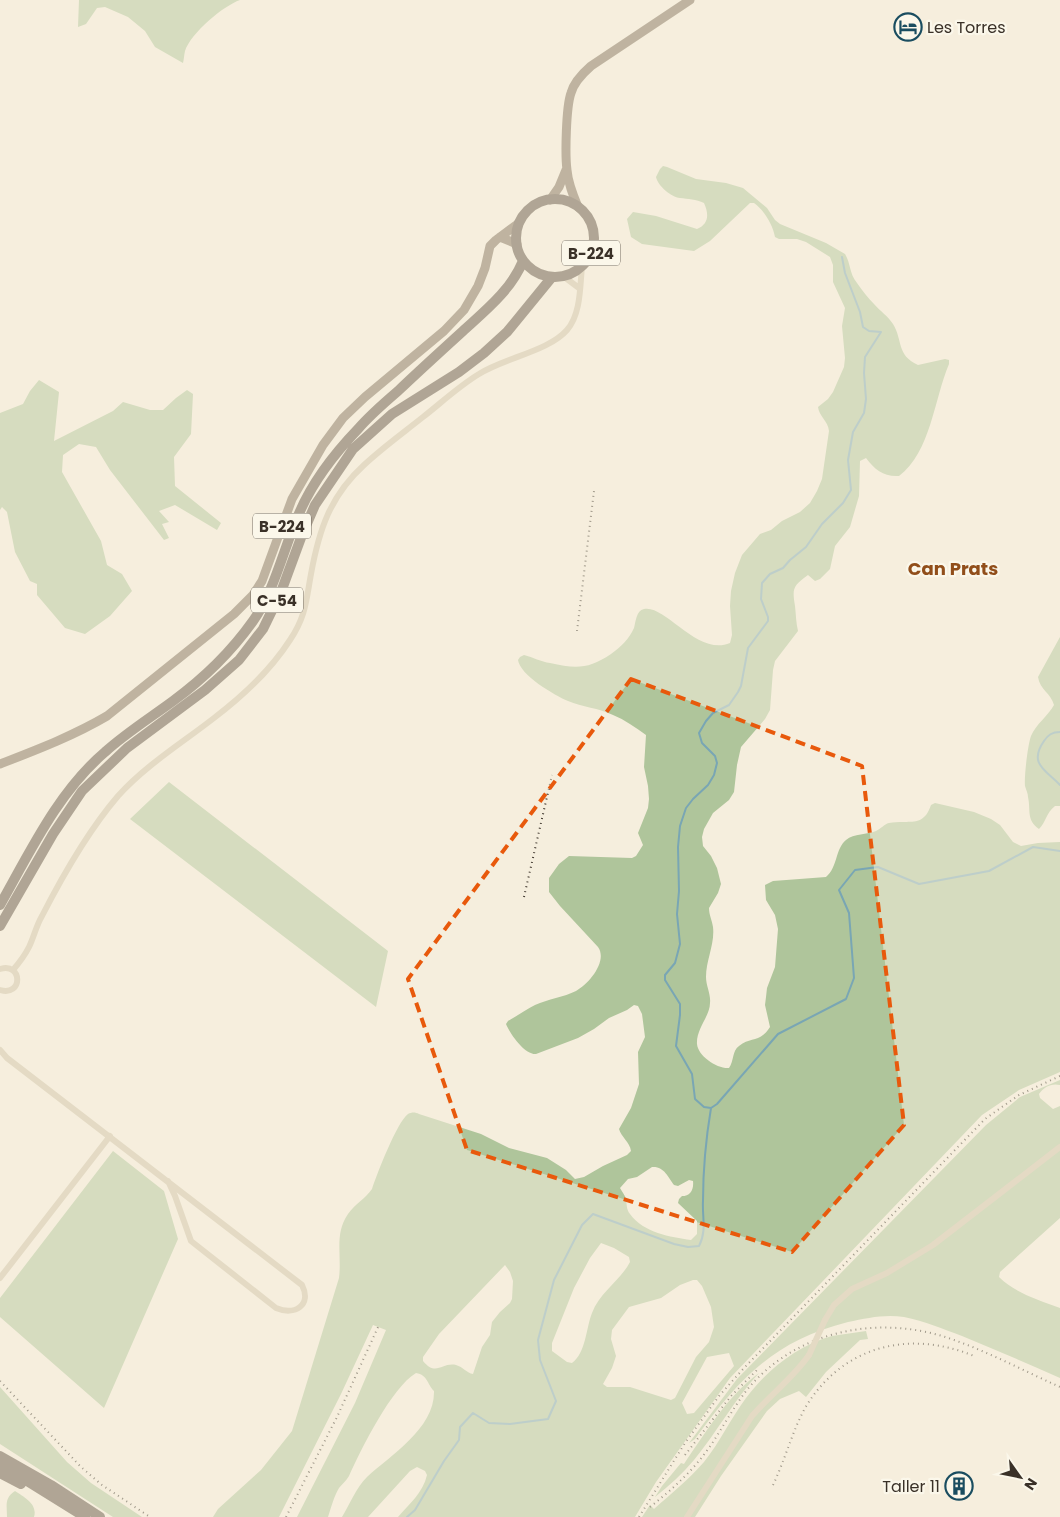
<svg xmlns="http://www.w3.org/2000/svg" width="1060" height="1517" font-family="Poppins,sans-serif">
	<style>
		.green { fill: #afc59b; fill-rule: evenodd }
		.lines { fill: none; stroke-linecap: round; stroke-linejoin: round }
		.stream { stroke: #79a6b4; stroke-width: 2 }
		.minor { stroke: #cec1a7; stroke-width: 6 }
		.major { stroke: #7d6c58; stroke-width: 9 }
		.highway { stroke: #5c4d3f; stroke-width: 10 }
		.rail { stroke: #3a3128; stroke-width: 2; stroke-dasharray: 1 4; stroke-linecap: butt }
		.minor-bridge { stroke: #cec1a7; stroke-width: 6 }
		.marked { fill: none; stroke: #e8590c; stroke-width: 4; stroke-dasharray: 10 6; stroke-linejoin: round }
		.labels { text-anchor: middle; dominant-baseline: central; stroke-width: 4.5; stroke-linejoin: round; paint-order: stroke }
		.shield { fill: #fbf7ea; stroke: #746c62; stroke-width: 1 }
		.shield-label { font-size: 15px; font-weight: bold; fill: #3a3128 }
		.poi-label { font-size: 16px; fill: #3a3128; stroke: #fbf7ea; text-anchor: start }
		.neighbourhood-label { font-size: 18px; font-weight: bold; fill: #914e1a; stroke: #fbf7ea }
	</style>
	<rect width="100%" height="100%" fill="#f5eedd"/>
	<!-- green -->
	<path class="green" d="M 79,0 L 240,0 C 223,6 191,33 185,51 C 184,55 184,59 183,63 L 155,47 L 145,31 L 128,17 L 105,7 L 97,8 L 86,24 L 78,27 Z
		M 663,166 L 667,167 L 696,179 L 726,183 L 743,188 L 767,208 L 775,220 L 780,224 L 826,243 L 845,254 C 851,264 849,273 857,283 C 862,290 868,298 874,304 C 880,311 888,316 893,324 C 903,340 896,355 918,365 L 945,359 L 949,360 L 949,364 C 934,399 931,452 899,476 C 884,477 875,470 866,458 L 860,461 L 859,496 L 850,527 L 835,546 L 830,569 L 820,579 L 815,581 L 808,575 C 793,586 792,588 795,606 C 796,615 796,623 798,631 L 775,661 L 773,670 L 770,710 L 765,719 L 741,747 L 737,765 L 734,792 L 729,800 L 713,813 L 704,829 L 702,837 L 703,846 L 711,856 L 717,868 L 721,884 L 718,893 L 709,908 C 709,915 712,920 713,927 C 715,944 706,960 706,977 C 706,986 711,994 710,1003 C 710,1016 696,1029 697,1044 C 698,1056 717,1069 729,1068 C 734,1061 732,1051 739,1046 C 751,1036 759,1044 770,1027 L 765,1005 L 766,997 L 767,988 L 775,967 L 778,929 L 775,915 L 766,900 L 765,885 L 773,881 L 826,877 C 838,867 835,849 846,840 C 854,833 867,835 876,831 C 881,829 884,824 889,823 C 908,819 923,829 931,805 L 935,803 L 974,812 L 991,819 L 1000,825 L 1013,842 L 1021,846 L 1038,843 L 1060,842 L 1060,1072 L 1019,1090 L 982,1115 L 730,1378 L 656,1482 L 635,1517 L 398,1517 C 409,1504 423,1493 427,1475 L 425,1471 L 417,1467 L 410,1471 L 368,1517 L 342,1517 C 350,1504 356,1488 367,1477 C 391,1455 435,1428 434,1391 C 427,1384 428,1375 416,1373 C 392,1387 361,1449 349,1476 C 346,1481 342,1484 339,1488 C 334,1496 331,1508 328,1517 L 297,1517 L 355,1403 L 386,1330 L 373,1325 L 341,1394 L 279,1517 L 213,1517 L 218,1509 L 261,1470 L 292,1431 L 339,1278 C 342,1255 334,1234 348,1214 C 355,1204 365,1199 372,1189 C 377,1174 397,1122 408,1114 C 412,1112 415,1112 419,1114 L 481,1134 L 509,1148 L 547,1158 L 566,1170 L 575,1179 L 584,1177 L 603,1166 L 627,1155 L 631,1151 C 630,1142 621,1137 619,1129 L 631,1108 L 639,1084 L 638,1052 L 645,1037 L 642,1014 L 638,1006 L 634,1005 L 627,1010 L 609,1018 L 594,1029 L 578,1038 L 536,1054 C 525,1055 510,1034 506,1024 L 508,1021 C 517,1016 527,1009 535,1005 C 548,999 564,997 576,991 C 589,984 608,961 598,947 L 560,906 L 549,892 L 549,878 L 559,864 L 569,856 L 632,858 L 636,856 L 643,845 L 638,833 L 648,808 L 649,799 L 648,786 L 644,767 L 646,735 C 635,727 625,720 613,715 C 599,708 582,707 568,701 C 554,695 520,675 518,660 L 520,657 L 524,655 C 533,657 541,662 550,663 C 576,669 589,669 611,654 C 621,647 629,639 634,628 C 636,621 636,611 644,609 C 665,604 698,657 730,643 L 732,635 L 730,606 L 731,591 L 735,573 L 742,555 L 760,534 L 771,530 L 782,521 L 800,512 L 810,503 L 817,491 L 822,479 L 829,431 C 828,421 819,416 818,407 L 828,399 L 833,392 L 844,367 L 845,358 L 842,326 L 845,308 L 833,282 L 833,265 L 830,257 L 806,242 L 797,239 L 779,239 L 775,237 C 773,225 764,210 754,203 L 750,203 L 710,241 L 694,251 L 642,244 L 631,237 L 627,219 L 633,212 L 656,216 L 697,229 C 709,224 709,214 704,203 C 696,199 688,199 680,198 C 671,197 658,186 656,177 L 660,169 ZM 652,1167 C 664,1166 668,1177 674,1185 L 678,1186 L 689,1180 L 693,1181 C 694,1190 690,1196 682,1196 L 679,1199 L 678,1203 L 697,1221 L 697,1234 L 691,1240 C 670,1237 644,1233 630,1214 C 626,1209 627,1204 626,1199 C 625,1195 622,1192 620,1188 L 628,1179 L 637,1177 ZM 601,1243 L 614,1248 L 629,1257 L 630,1262 C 620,1281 600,1292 592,1313 C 586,1328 586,1353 572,1363 L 567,1362 L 552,1351 L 552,1343 L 574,1288 L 590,1258 ZM 505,1265 L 510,1272 L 513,1281 L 512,1299 L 510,1303 L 500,1312 L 492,1322 L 490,1335 L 482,1347 L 473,1374 C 467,1373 463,1367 456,1365 C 442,1362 436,1377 423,1361 L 423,1357 L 439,1334 ZM 693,1280 L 697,1280 L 702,1286 L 711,1307 L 714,1327 L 709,1342 L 696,1357 L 675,1398 L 671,1400 L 630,1387 L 607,1387 L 603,1384 L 612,1368 L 616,1356 L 611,1339 L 612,1330 L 629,1307 L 661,1298 L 680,1285 ZM 729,1353 L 734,1366 L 694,1413 L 687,1414 L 682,1403 L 707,1357 Z
		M 39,380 L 59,392 L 54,441 L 113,411 L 123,402 L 150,410 L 163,410 L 176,398 L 187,390 L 193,394 L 191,434 L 174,457 L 175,486 L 221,523 L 217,530 L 175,505 L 159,511 L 169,522 L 162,524 L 169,538 L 164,540 L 110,470 L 96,447 L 79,444 L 63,455 L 62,472 L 101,541 L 107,565 L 122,574 L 132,591 L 110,616 L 85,634 L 65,628 L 37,595 L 37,584 L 30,581 L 15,552 L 7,512 L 2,507 L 0,510 L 0,413 L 23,404 L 30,391 Z
		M 1060,637 L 1060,806 L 1055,806 C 1046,813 1046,822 1039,829 C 1026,820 1031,810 1028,797 C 1028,793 1026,790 1025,786 C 1024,776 1028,744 1031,736 C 1036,724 1048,716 1054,705 C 1051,693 1040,690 1038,677 Z
		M 169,782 L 388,951 L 376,1007 L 130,819 Z
		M 1060,1080 L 1060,1085 C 1051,1083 1044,1087 1039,1094 L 1040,1098 L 1053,1109 L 1060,1106 L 1060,1218 L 1000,1272 L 999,1277 C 1015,1293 1039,1300 1060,1308 L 1060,1378 C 1027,1363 995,1350 962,1336 C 943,1329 925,1321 904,1317 C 885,1314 867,1318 848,1322 C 773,1341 739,1379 695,1439 L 689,1443 L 737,1379 L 986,1125 L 1020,1097 Z
		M 113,1151 L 164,1191 L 178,1239 L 104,1408 L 0,1317 L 0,1298 Z
		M 866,1331 L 868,1339 L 860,1340 L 826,1372 L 806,1397 L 799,1391 L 780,1399 L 767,1411 L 721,1476 L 695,1517 L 642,1517 L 650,1505 L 654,1509 C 671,1494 689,1479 704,1462 C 720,1442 731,1418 746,1398 C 767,1370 798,1345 832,1336 C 843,1334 855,1333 866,1331 Z
		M 759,1373 C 734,1400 717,1432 694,1460 C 682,1474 669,1486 655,1497 L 662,1486 L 681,1463 L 684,1464 C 705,1433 729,1394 759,1373 Z
		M 0,1387 L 67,1462 L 91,1483 L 142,1517 L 113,1517 L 0,1444 Z
		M 15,1491 C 24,1497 38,1504 34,1517 L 7,1517 C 7,1506 4,1498 15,1491 Z"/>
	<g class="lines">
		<!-- stream -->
		<path class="stream" d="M 1060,732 C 1052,732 1048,735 1044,741 C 1028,764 1046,770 1060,785
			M 711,1108 L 704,1107 L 695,1099 L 692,1074 L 676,1046 L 680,1015 L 680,1004 L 665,980 L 665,975 L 675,963 L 680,944 L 677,914 L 679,891 L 678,847 L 680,826 L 686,808 L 693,799 L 708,785 L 714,775 L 717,763 L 715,756 L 702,743 L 699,733 L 706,721 L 713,713 L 729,705 L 738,692 L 741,686 L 748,648 L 768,621 L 768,617 L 761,599 L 762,583 L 770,574 L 783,568 L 790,560 L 806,547 L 822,524 L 843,503 L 851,490 L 848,460 L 853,432 L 864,413 L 866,399 L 864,373 L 865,357 L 881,332 L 869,331 L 863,327 L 860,312 L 845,273 L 842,257
			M 407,1517 L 415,1510 L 444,1461 L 459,1440 L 460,1427 L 473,1413 L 489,1423 L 510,1424 L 548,1419 L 556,1401 L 540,1360 L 538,1340 L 554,1280 L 582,1225 L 593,1214 L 674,1244 L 688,1247 L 699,1246 C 707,1231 702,1216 703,1201 C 703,1170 706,1138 711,1108 L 717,1104 L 778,1034 L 846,999 L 854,978 L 849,913 L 839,890 L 855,870 L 878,867 L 919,884 L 989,871 L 1033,847 L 1060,851"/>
		<!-- minor -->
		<path class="minor" d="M 563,276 L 579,288
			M 0,969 C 23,962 23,997 0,990
			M 13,970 C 19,963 25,955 29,947 C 34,937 36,926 42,916 C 63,875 88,831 118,796 C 146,765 182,743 214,718 C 243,696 270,671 290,640 C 306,616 306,601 311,574 C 319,530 330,496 364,465 C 382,448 403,433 423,417 C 441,403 459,386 479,374 C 504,358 549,351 567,330 C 581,314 580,286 582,266
			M 0,1050 L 7,1058 L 302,1285 C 312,1305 295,1316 276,1308 L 191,1241 L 175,1196 L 168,1181
			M 0,1278 L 110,1136
			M 825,1320 L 834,1305 L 852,1289 L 887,1273 L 933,1245 L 1060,1147
			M 687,1517 L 752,1416 C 770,1395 793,1378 809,1355"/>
		<!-- major -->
		<path class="major" d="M 550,200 L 559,187 L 566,170
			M 578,207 C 573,195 568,183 567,170 C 565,155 566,107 571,93 C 574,82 583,73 591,66 L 690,0
			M 500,237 L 517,244
			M 0,764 C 36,750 73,736 107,716 L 234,614 L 253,595 L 262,581 L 292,499 L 323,445 L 343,418 L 365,397 L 444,331 L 464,310 L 478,286 L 485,268 L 490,246 L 496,240 L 519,223"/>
		<!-- highway -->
		<path class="highway" d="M516 238a39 39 0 1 1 78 0a39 39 0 1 1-78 0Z
			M 0,905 C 30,852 58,792 105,752 C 126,733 150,718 173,701 C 203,679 231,652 253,621 C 275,590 283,550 298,516 C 311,484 334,454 358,429 C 370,415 384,403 398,391 C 419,371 441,351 463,331 C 486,310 511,290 523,261
			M 0,926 L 53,834 L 82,791 L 127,748 L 205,690 L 239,660 L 263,629 L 281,592 L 302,535 L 315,505 L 353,449 L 392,414 L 459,372 L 484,353 L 507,332 L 552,277
			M 0,1456 L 51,1485 L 100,1517
			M 0,1464 L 85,1517
			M 0,1473 L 21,1484"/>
		<!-- rail -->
		<path class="rail" d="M 577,631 L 594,491
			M 524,897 L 552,775
			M 0,1381 L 81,1467 L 102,1485 L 150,1517
			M 685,1455 L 731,1396 L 758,1369
			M 773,1485 C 785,1460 792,1432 805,1408 C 842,1346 909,1329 974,1356
			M 650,1507 C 674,1488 696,1468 713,1442 C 724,1425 734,1407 746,1391 C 793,1333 871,1315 942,1336 C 981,1348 1022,1370 1060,1387
			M 286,1517 L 337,1417 L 379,1325
			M 639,1517 L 685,1443 L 719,1396 L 744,1368 L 985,1119 L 1019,1095 L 1060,1076"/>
		<!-- minor-bridge -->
		<path class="minor-bridge" d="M 809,1355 L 825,1320"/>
	</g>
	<!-- marked area -->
	<path d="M0 0H1060V1517H0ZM 631,679 L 862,766 L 904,1125 L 792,1252 L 467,1150 L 408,979 Z" fill="#f5eedd" fill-opacity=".55" fill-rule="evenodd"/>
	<path class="marked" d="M 631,679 L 862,766 L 904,1125 L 792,1252 L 467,1150 L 408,979 Z"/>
	<!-- icons -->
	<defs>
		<g id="hotel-ring" transform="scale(1.4375)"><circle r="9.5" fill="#fbf7ea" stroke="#1a4d60" stroke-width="1.5"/><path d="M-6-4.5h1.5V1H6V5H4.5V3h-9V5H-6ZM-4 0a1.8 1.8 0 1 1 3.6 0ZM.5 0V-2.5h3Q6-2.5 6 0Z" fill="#1a4d60"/></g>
		<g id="building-ring" transform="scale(1.4375)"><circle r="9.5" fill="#fbf7ea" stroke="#1a4d60" stroke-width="1.5"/><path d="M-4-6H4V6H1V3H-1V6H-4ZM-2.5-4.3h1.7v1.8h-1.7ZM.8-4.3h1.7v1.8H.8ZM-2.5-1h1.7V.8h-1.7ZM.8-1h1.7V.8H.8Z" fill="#1a4d60"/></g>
	</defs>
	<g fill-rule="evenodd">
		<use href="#hotel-ring" x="908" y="27"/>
		<use href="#building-ring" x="959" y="1486"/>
	</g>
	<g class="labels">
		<!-- shield labels -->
		<g class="shield">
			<rect x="562" y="240.5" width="58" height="25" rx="4"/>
			<rect x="253" y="513.5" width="58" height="25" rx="4"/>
			<rect x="251" y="587.5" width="52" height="25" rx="4"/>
		</g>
		<g class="shield-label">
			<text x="591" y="253">B-224</text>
			<text x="282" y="526">B-224</text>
			<text x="277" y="600">C-54</text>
		</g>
		<!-- poi labels -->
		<g class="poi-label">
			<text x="927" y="27">Les Torres</text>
			<text x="940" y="1486" text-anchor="end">Taller 11</text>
		</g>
		<!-- neighbourhood labels -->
		<g class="neighbourhood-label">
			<text x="953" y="568">Can Prats</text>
		</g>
	</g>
	<!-- north arrow -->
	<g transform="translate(1020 1477) rotate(123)" stroke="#fbf7ea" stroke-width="4" paint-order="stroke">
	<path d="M0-4L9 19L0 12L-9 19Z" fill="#3a3128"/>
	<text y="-8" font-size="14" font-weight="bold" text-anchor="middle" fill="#3a3128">N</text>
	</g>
</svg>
